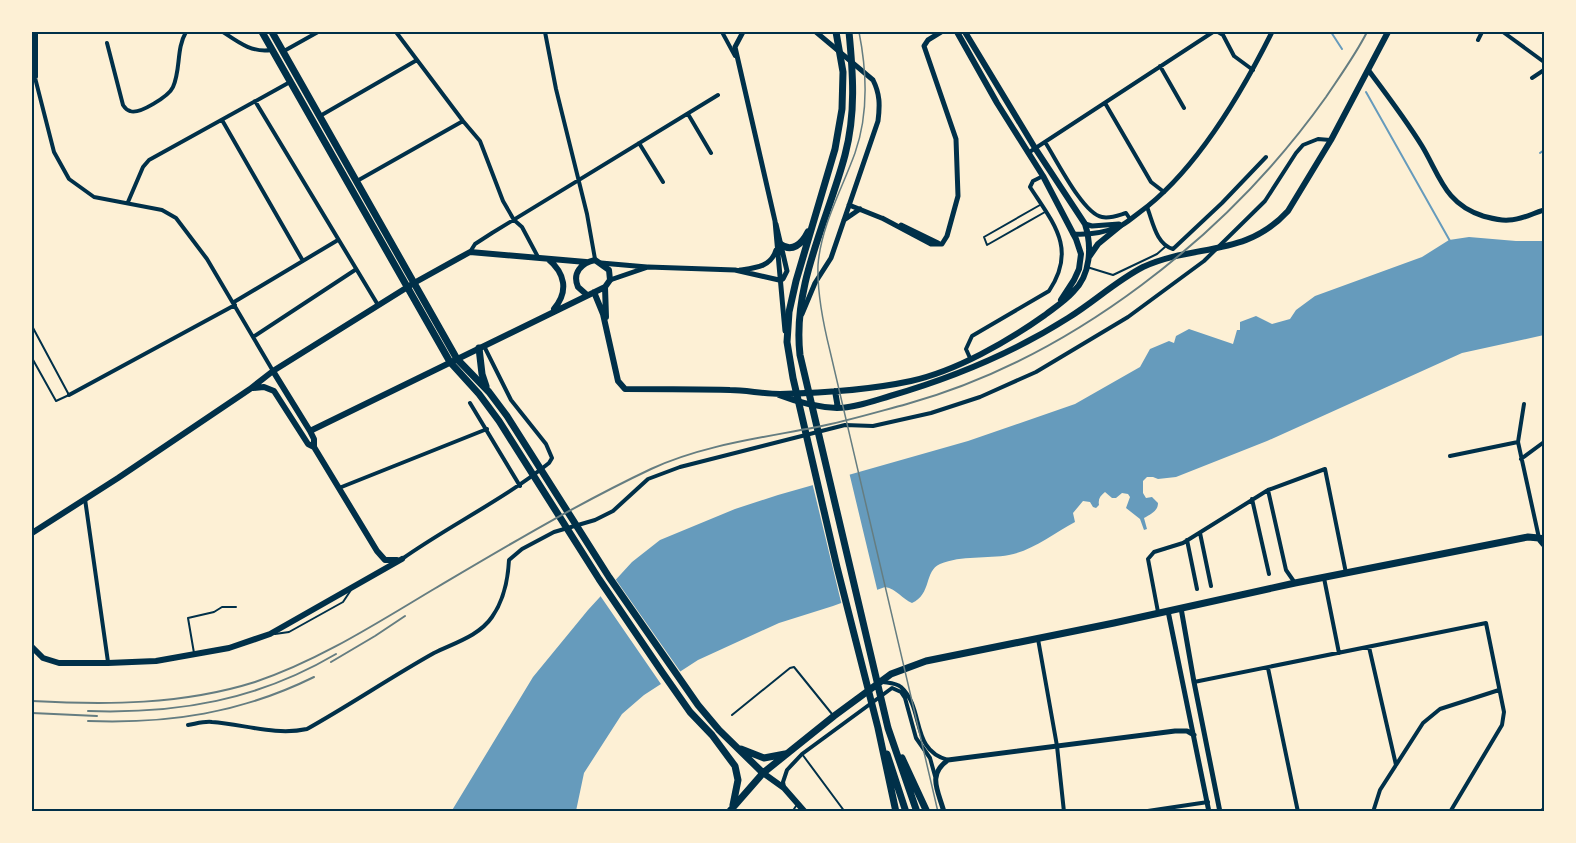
<svg xmlns="http://www.w3.org/2000/svg" width="1576" height="843" font-family="'Alegreya Sans',sans-serif">
	<style>
		.water { fill: #669bbc }
		.pier { fill: #fdf0d5 }
		.lines { fill: none; stroke-linecap: round; stroke-linejoin: round }
		.stream { stroke: #669bbc; stroke-width: 2 }
		.service { stroke: #003049; stroke-width: 2 }
		.minor { stroke: #003049; stroke-width: 4 }
		.tertiary { stroke: #003049; stroke-width: 5 }
		.secondary { stroke: #003049; stroke-width: 6 }
		.trunk { stroke: #003049; stroke-width: 7 }
		.tram { stroke: #657d81; stroke-width: 1.5 }
		.rail { stroke: #657d81; stroke-width: 2 }
		.neatline { fill: none; stroke: #003049; stroke-width: 2 }
	</style>
	<rect width="100%" height="100%" fill="#fdf0d5"/>
	<!-- water -->
	<path class="water" d="M 1469,237 L 1516,241 L 1544,241 L 1544,335 L 1462,353 L 1267,441 L 1176,477 L 1158,479 L 1153,477 L 1147,477 L 1143,481 L 1143,493 L 1146,498 L 1152,497 L 1158,503 C 1158,511 1151,514 1144,518 L 1147,529 L 1144,530 L 1140,519 L 1126,508 L 1130,497 L 1128,494 L 1122,493 L 1116,498 L 1112,498 L 1105,492 C 1100,496 1098,499 1099,505 L 1096,508 L 1093,507 L 1090,502 L 1083,501 L 1073,513 L 1075,522 C 1054,533 1032,551 1009,555 C 987,559 962,555 940,564 C 924,571 932,594 912,603 C 902,599 897,589 885,587 L 833,606 L 779,623 L 698,660 L 644,695 L 622,714 L 584,773 L 576,811 L 451,812 L 533,677 L 588,610 L 632,562 L 660,540 L 735,509 L 778,495 L 968,441 L 1075,404 L 1140,367 L 1150,349 L 1169,341 L 1174,343 L 1176,336 L 1189,329 L 1233,344 L 1237,330 L 1240,330 L 1240,322 L 1256,316 L 1272,324 L 1290,319 L 1296,310 L 1315,296 L 1422,257 L 1449,240 Z"/>
	<!-- pier -->
	<path class="pier" d="M 849,472 L 878,593 L 842,606 L 812,482 Z
		M 614,577 L 682,674 L 663,687 L 599,594 Z"/>
	<g class="lines">
		<!-- stream -->
		<path class="stream" d="M 1331,32 L 1342,49
			M 1366,92 L 1450,241
			M 1540,153 L 1544,150"/>
		<!-- service -->
		<path class="service" d="M 1040,205 L 984,237 L 987,245 L 1045,212
			M 1087,267 L 1113,275 L 1157,254 L 1165,247
			M 32,326 L 69,395 L 56,401 L 32,358
			M 275,634 L 289,632 L 343,602 L 351,590
			M 194,653 L 188,618 L 214,612 L 222,607 L 236,607
			M 732,715 L 790,668 L 794,667 L 832,714
			M 802,754 L 845,812
			M 792,812 L 796,806"/>
		<!-- minor -->
		<path class="minor" d="M 36,32 L 36,77
			M 223,32 C 238,42 252,53 271,50
			M 396,32 L 463,121 L 480,141 L 503,201 L 514,220 L 522,227 L 538,257
			M 545,32 L 556,89 L 587,214 L 595,259
			M 722,32 L 735,56
			M 729,32 L 737,32
			M 1218,32 L 1223,35 L 1234,56 L 1253,70
			M 1503,32 L 1544,62
			M 1478,40 L 1482,32
			M 107,43 L 123,105 C 125,108 126,110 130,111 C 139,115 169,96 173,87 C 181,69 176,49 186,32
			M 284,51 L 318,32
			M 32,66 L 54,152 L 69,179 L 94,197 L 162,210 L 176,218 L 207,259 L 273,371
			M 1160,66 L 1184,108
			M 1532,78 L 1544,70
			M 255,101 L 378,305
			M 1105,103 L 1151,182 L 1164,192
			M 688,114 L 711,153
			M 320,116 L 417,60
			M 222,120 L 303,261
			M 1045,142 C 1056,159 1083,214 1102,217 C 1110,219 1119,215 1126,213 L 1130,219
			M 639,143 L 663,182
			M 1028,153 L 1213,32
			M 357,181 L 463,121
			M 128,202 L 143,167 L 149,160 L 290,82
			M 1147,207 C 1153,222 1156,244 1173,249 L 1222,203 L 1266,157
			M 470,252 L 475,244 L 492,233 L 718,95
			M 234,302 L 338,240
			M 253,337 L 355,270
			M 970,358 L 966,349 L 972,336 L 1049,291 C 1077,249 1054,224 1030,187 L 1033,181 L 1043,176
			M 69,395 L 235,305
			M 470,403 L 520,486
			M 1524,404 L 1518,442 L 1539,538 L 1544,536
			M 1450,456 L 1518,442
			M 1521,459 L 1544,442
			M 339,488 L 487,429
			M 1268,490 L 1286,570 L 1295,583
			M 85,499 L 108,662
			M 1252,499 L 1269,574
			M 1200,533 L 1211,586
			M 1187,540 L 1197,589
			M 402,559 C 450,525 503,500 549,463 L 552,458 L 546,444 L 511,400 L 484,346
			M 1324,578 L 1339,653
			M 1158,612 L 1148,559 L 1154,552 L 1183,543 L 1268,490 L 1325,469 L 1346,573
			M 1038,639 L 1057,746 L 1064,812
			M 1369,647 L 1396,765
			M 1268,668 L 1298,812
			M 883,682 C 889,683 896,683 901,687 C 925,709 910,750 948,760
			M 1194,682 L 1486,623 L 1504,712 L 1502,725 L 1450,812
			M 188,725 C 195,724 204,721 212,722 C 243,724 275,736 307,729 C 350,705 391,677 434,653 C 454,643 479,636 492,617 C 504,600 508,580 509,560 L 522,549 L 554,532 L 595,520 L 613,511 L 648,479 L 680,467 L 845,425 L 873,426 L 931,413 L 980,397 L 1036,372 L 1128,317 L 1204,261 L 1265,201 L 1296,153 L 1303,145 L 1318,139 L 1330,140
			M 784,787 L 783,782 L 787,770 L 802,754 L 892,688 L 901,692 L 905,698 L 916,738 L 930,758 L 935,776
			M 1141,812 L 1208,802
			M 1373,812 L 1380,790 L 1423,723 L 1440,709 L 1499,690"/>
		<!-- tertiary -->
		<path class="tertiary" d="M 743,32 L 735,47 L 775,221 L 785,331
			M 1369,71 C 1387,95 1406,120 1422,146 C 1440,176 1445,204 1483,216 C 1491,218 1500,221 1509,220 C 1522,220 1533,213 1544,210
			M 849,205 L 884,219
			M 882,218 L 931,244 L 942,244 L 947,236 L 958,196 L 956,139 L 924,46 L 928,40 L 941,32
			M 844,220 L 860,209
			M 776,224 L 787,271 L 783,279 L 779,280
			M 1085,224 L 1092,226 L 1119,224
			M 901,225 L 938,243
			M 1073,234 C 1089,235 1103,233 1118,227 C 1126,224 1133,217 1140,212 C 1196,171 1242,92 1272,32
			M 601,263 L 647,267
			M 740,270 C 755,268 771,267 776,250
			M 610,280 L 648,267 L 735,270 L 779,280
			M 802,314 L 815,283 L 831,258 L 878,121 C 880,105 880,94 873,80 L 816,32
			M 1181,608 L 1194,682 L 1220,812
			M 1168,611 L 1209,812
			M 944,812 C 938,790 927,775 948,760 L 1175,731 L 1187,731 L 1194,735"/>
		<!-- secondary -->
		<path class="secondary" d="M 957,32 L 997,103 L 1043,176 L 1076,239 L 1081,254 L 1079,269 L 1074,280 L 1061,300
			M 1089,257 L 1098,244 L 1120,226
			M 548,259 C 565,273 569,291 554,309
			M 605,287 L 606,317
			M 594,292 L 603,314 L 618,381 L 625,389 C 660,389 695,389 730,390 C 746,390 763,394 780,394 C 823,393 869,390 911,381 C 956,371 1007,342 1045,315 C 1054,308 1065,301 1073,292 C 1091,275 1092,246 1085,224 L 1035,148 L 965,32
			M 273,371 L 310,431 L 314,439 L 314,447 L 377,551 L 385,560 L 397,560
			M 253,388 L 264,387 L 274,391 L 308,444 L 314,447
			M 835,391 L 838,408
			M 779,395 C 797,402 817,407 837,408 C 854,408 873,401 890,396 C 952,378 1013,353 1068,318 C 1094,302 1116,281 1143,267 C 1196,243 1245,258 1288,211 L 1331,140 L 1388,32
			M 310,431 L 605,287 L 610,280 L 609,270 L 595,260 C 581,263 572,273 578,287 L 587,295
			M 32,533 L 118,478 L 250,389 L 273,371 L 414,283 L 470,252 L 586,262
			M 32,647 L 43,658 L 59,663 L 108,663 L 156,661 L 229,648 L 270,634 L 402,559
			M 763,773 L 784,788 L 805,812"/>
		<!-- trunk -->
		<path class="trunk" d="M 262,32 L 450,362 L 479,394 L 499,421 L 599,579 L 662,672 L 690,712 L 712,735 L 735,766 L 738,780 L 733,805
			M 272,32 L 457,359 L 489,392 L 507,416 L 609,577 L 698,705 L 719,730 L 763,773
			M 836,32 L 843,72 L 842,109 L 835,149 L 796,281 L 789,312 L 787,342 L 793,378 L 837,567 L 878,728 L 896,812
			M 849,32 C 853,73 856,114 845,155 C 828,220 792,285 800,355 L 888,728 L 917,812
			M 780,244 C 792,253 802,244 808,232
			M 479,348 L 482,374 L 486,386
			M 741,749 L 764,758 L 785,754
			M 887,754 L 906,812
			M 902,758 L 927,812
			M 729,812 L 763,773 L 834,716 L 891,674 L 926,661 L 1114,623 L 1295,583 L 1528,537 L 1539,538 L 1544,544
			M 1544,812 L 1544,811"/>
		<!-- tram -->
		<path class="tram" d="M 859,32 C 867,72 869,113 855,153 C 842,189 821,226 818,265 C 817,294 823,323 830,351 L 938,812"/>
		<!-- rail -->
		<path class="rail" d="M 331,662 L 375,636 L 405,616
			M 32,701 C 106,705 182,705 255,682 C 318,661 377,623 434,589 C 505,547 577,504 651,469 C 703,445 761,438 817,427 C 847,421 877,412 907,404 C 1072,358 1228,235 1326,97 C 1340,76 1356,54 1367,32
			M 88,711 C 178,714 258,700 336,654
			M 32,713 L 97,716
			M 88,721 C 169,724 241,713 314,677"/>
	</g>
	<!-- border -->
	<rect width="1576" height="843" fill="none" stroke="#fdf0d5" stroke-width="66"/>
	<rect x="33" y="33" width="1510" height="777" class="neatline"/>
</svg>
